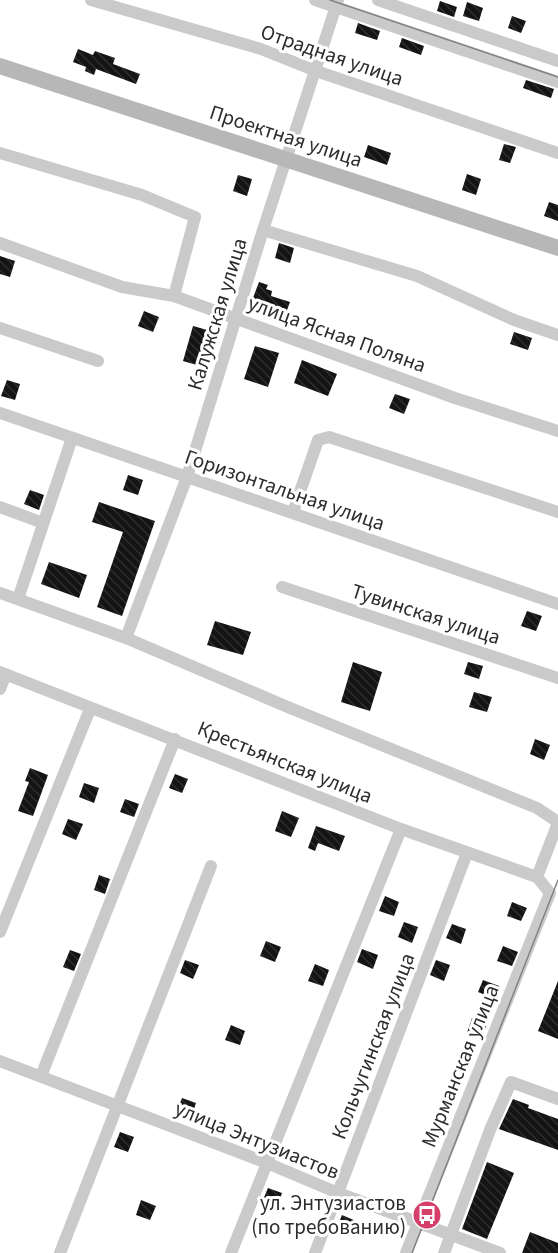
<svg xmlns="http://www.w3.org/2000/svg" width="558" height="1253" font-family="'Source Sans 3',sans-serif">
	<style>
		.building { fill: url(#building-back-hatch) }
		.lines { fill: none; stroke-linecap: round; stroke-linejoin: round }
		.street { stroke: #cacaca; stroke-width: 12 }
		.secondary { stroke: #b7b7b7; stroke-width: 16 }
		.tram { stroke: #828282; stroke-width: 1.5 }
		.labels { text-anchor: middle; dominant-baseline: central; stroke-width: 6; stroke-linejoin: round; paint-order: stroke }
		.street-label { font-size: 21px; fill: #2d2d2d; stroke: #fff }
		.poi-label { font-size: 21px; fill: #2d2d2d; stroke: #fff; text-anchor: end }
	</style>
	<defs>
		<pattern id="building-back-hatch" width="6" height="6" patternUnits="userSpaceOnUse" patternTransform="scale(1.5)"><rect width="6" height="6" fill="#141414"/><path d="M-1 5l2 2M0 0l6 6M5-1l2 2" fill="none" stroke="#2e2e2e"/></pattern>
	</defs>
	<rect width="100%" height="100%" fill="#fff"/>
	<!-- building -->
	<path class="building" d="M 440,1 L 457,7 L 454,17 L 437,11 Z
		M 467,2 L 483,8 L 479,21 L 463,16 Z
		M 512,16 L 526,21 L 521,33 L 508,28 Z
		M 358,23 L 380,31 L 377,40 L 355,33 Z
		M 402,38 L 424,46 L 421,55 L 399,47 Z
		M 78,49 L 93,55 L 95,51 L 115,58 L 113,64 L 140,74 L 136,84 L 96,69 L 94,75 L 85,71 L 86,67 L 73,62 Z
		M 526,80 L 554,89 L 551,98 L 523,88 Z
		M 504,144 L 516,147 L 510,163 L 499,160 Z
		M 368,145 L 391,153 L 387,165 L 364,157 Z
		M 467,174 L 481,179 L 476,195 L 462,190 Z
		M 238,175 L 252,179 L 247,196 L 233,191 Z
		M 549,202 L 558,205 L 558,221 L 544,216 Z
		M 279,243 L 294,248 L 290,263 L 275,258 Z
		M 0,256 L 15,261 L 10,277 L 0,274 Z
		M 259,282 L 268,285 L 266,289 L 272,291 L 271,296 L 290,302 L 284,318 L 256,309 L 259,300 L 253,298 Z
		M 144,311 L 159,317 L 153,332 L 138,326 Z
		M 193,326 L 218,333 L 207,368 L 183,361 Z
		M 514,332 L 532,338 L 528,350 L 510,344 Z
		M 255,346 L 279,353 L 268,387 L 244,379 Z
		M 302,360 L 337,374 L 328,396 L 294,383 Z
		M 7,380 L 20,384 L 15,400 L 1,396 Z
		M 395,394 L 410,399 L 404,414 L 389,408 Z
		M 128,475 L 143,480 L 138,495 L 123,490 Z
		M 30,490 L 44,495 L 39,510 L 24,504 Z
		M 99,502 L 155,521 L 122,616 L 97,607 L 123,532 L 92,522 Z
		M 49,562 L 87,575 L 79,598 L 41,584 Z
		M 527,611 L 542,616 L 536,631 L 521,626 Z
		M 215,621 L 251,632 L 243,655 L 207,645 Z
		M 353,662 L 382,672 L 370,711 L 341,702 Z
		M 468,662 L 483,666 L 479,679 L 464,674 Z
		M 474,692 L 492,697 L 487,712 L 469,707 Z
		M 535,739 L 550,745 L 544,760 L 530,754 Z
		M 30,768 L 48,775 L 33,816 L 18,811 L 29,782 L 25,781 Z
		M 175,774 L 188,779 L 182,793 L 169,788 Z
		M 84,783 L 99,788 L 94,803 L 79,797 Z
		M 125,799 L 139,804 L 134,817 L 120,812 Z
		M 282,811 L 299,818 L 291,837 L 275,831 Z
		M 68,819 L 83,824 L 76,840 L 62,834 Z
		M 316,826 L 345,836 L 339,851 L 318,843 L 315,851 L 308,848 Z
		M 99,875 L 110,879 L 105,894 L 94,890 Z
		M 385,896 L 399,902 L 394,916 L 379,911 Z
		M 512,902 L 527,908 L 521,921 L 507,916 Z
		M 404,922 L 418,927 L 412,943 L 398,937 Z
		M 452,924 L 466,929 L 461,944 L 446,938 Z
		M 266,941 L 281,947 L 275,962 L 260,956 Z
		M 503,946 L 518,952 L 512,966 L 497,961 Z
		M 362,949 L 378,955 L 373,969 L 357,962 Z
		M 70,950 L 81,954 L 74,971 L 63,967 Z
		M 185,960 L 199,965 L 193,979 L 180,973 Z
		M 436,960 L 450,965 L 444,981 L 430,975 Z
		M 315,964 L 329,970 L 323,986 L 308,981 Z
		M 483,980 L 499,986 L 494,999 L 478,992 Z
		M 558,981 L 558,1039 L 538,1031 Z
		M 472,1018 L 487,1024 L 481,1039 L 467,1033 Z
		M 231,1025 L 245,1031 L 240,1045 L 225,1040 Z
		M 182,1098 L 196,1103 L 191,1118 L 176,1113 Z
		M 513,1099 L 529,1105 L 528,1108 L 558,1119 L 558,1150 L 499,1129 Z
		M 120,1132 L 134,1137 L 128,1152 L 114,1147 Z
		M 487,1162 L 514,1173 L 487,1239 L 462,1229 Z
		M 268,1188 L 282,1193 L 277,1208 L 262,1202 Z
		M 141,1200 L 156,1206 L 150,1220 L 136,1215 Z
		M 342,1215 L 356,1221 L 350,1236 L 336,1230 Z
		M 530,1232 L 558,1243 L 558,1253 L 522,1253 Z"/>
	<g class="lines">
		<!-- street -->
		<path class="street" d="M 91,0 L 261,49 L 316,71 L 558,153
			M 315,0 L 558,82
			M 378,0 L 558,61
			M 0,153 L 142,195 L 195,217 L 174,296
			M 263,230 L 417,276 L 514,320 L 558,335
			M 0,243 L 122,287 L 174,296 L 455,398 L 558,431
			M 0,328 L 98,361
			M 0,413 L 558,604
			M 0,507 L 43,523
			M 293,512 L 318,440 L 329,437 L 558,512
			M 282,587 L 558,678
			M 0,593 L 126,638 L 290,708 L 537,808 L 558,822
			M 18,599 L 72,438
			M 126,638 L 187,477 L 263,230 L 338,0
			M 0,672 L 401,829 L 537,877 L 550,893 L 406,1253
			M 0,689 L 6,674
			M 537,877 L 558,823
			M 0,932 L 90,709
			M 0,1061 L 267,1163 L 338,1193 L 500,1253
			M 41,1076 L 175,739
			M 60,1253 L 211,866
			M 231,1253 L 401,829
			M 315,1253 L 467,853
			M 444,1253 L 490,1130 L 511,1082 L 558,1099"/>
		<!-- secondary -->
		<path class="secondary" d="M 0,66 L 558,248"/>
		<!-- tram -->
		<path class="tram" d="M 330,0 L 558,77
			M 412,1253 L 558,880"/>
	</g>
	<!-- icons -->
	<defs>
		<g id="bus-disc" transform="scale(1.5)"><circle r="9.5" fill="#d44069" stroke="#fff"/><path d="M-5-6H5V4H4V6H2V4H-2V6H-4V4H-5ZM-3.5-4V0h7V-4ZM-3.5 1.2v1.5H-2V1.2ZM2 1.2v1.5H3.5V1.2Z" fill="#fff"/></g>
	</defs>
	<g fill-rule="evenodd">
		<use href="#bus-disc" x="427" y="1215"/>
	</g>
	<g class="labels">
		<!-- street labels -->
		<g class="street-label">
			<text transform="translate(332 55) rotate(19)">Отрадная улица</text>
			<text transform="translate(286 136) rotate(18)">Проектная улица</text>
			<text transform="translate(217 314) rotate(-73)">Калужская улица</text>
			<text transform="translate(337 334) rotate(20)">улица Ясная Поляна</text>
			<text transform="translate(285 490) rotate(19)">Горизонтальная улица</text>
			<text transform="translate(426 614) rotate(18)">Тувинская улица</text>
			<text transform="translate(285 762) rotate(22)">Крестьянская улица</text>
			<text transform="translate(373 1046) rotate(-69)">Кольчугинская улица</text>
			<text transform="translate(460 1066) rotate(-68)">Мурманская улица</text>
			<text transform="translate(257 1140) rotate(22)">улица Энтузиастов</text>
		</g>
		<!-- poi labels -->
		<g class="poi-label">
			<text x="406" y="1203">ул. Энтузиастов<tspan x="406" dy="24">(по требованию)</tspan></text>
		</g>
	</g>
</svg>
